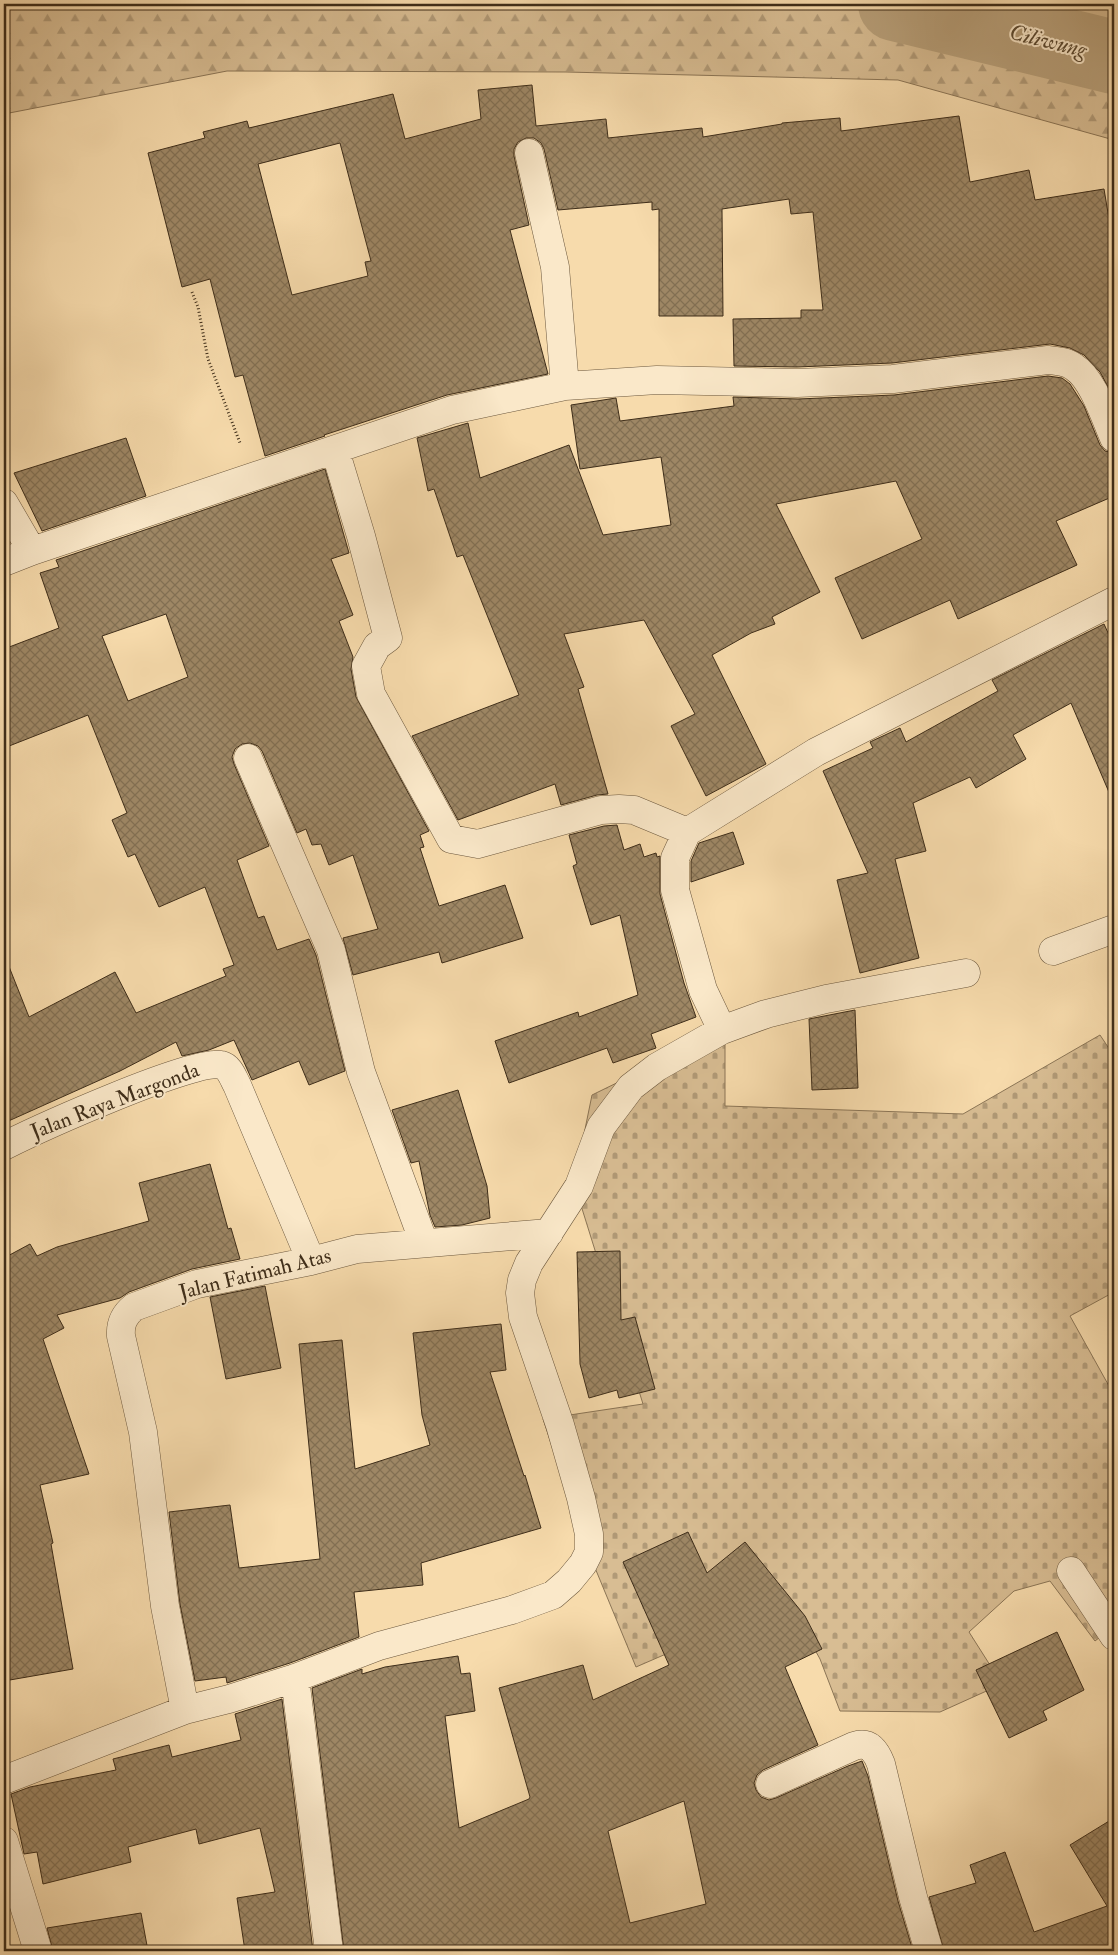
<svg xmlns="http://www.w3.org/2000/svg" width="1118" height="1955" font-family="'IM FELL Double Pica',serif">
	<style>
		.forest { fill: url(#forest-firs); stroke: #8b7556 }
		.cemetery { fill: url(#cemetery-stones); stroke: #8b7556 }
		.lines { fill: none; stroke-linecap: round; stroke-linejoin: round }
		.river { stroke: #b8a07a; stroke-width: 74 }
		.building { fill: url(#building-cross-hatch); stroke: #3e2d19; fill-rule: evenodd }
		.street-casing { stroke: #6c583e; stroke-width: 29 }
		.path { stroke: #3e2d19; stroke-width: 3; stroke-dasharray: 1 2.5; stroke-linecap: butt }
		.street { stroke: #fae8c9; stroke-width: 28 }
		.labels { text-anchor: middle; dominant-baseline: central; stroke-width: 4; stroke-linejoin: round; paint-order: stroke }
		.street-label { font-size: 21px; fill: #3e2d19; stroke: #fae8c9 }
		.water-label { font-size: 22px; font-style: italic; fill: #5c4a31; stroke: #fae8c9 }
	</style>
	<defs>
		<pattern id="forest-firs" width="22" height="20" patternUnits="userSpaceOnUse" patternTransform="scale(1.25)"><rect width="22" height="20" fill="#d8bd93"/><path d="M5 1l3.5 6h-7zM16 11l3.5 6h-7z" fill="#b19a77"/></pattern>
		<pattern id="cemetery-stones" width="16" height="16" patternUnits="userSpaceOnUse" patternTransform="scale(1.25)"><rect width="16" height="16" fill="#d8bd93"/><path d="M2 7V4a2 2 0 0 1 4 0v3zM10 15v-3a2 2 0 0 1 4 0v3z" fill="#b19a77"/></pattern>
		<pattern id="building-cross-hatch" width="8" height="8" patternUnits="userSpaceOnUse" patternTransform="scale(1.25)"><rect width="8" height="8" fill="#9e8765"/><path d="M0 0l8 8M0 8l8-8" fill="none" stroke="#826f52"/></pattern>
	</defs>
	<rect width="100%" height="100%" fill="#f7dbac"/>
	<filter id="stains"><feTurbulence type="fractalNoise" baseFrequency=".004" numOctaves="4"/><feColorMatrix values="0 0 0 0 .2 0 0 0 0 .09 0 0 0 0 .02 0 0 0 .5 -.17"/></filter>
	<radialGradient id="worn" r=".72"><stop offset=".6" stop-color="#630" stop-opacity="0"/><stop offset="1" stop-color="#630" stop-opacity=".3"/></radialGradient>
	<!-- forest -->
	<path class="forest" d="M 4,4 L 1114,4 L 1114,140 L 898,80 L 566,72 L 227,71 L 4,114 Z"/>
	<!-- cemetery -->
	<path class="cemetery" d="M 725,1030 L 725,1106 L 963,1114 L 1100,1035 L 1114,1056 L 1114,1292 L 1070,1316 L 1114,1395 L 1114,1524 L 1110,1527 L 1114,1533 L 1114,1626 L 1095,1641 L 1050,1581 L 1014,1591 L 969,1632 L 1002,1684 L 940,1712 L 840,1711 L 820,1659 L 788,1601 L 636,1667 L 581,1534 L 543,1419 L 643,1404 L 574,1183 L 592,1095 Z"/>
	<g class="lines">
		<!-- river -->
		<path class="river" d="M 895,4 L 1114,57"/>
	</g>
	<!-- building -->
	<path class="building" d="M 532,85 L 536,126 L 606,119 L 608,138 L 702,128 L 703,137 L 782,124 L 782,123 L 840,118 L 841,131 L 959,116 L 970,182 L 1029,170 L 1035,200 L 1104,189 L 1114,249 L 1114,398 L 1100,372 L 1084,355 L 1070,348 L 1050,344 L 892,363 L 797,367 L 734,366 L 733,319 L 801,318 L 801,310 L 823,310 L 813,212 L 791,214 L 789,199 L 722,209 L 723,316 L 659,316 L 659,209 L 652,210 L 652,202 L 558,210 L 544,149 L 541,143 L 534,138 L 526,138 L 518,142 L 514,149 L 514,156 L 529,225 L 510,230 L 548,374 L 447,395 L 324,435 L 325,436 L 265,456 L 243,375 L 235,377 L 210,279 L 182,287 L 148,153 L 205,138 L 203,132 L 247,121 L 249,128 L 393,94 L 405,139 L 481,119 L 478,90 ZM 340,143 L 371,261 L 365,262 L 368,276 L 292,295 L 258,164 Z
		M 1048,376 L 1062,378 L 1070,384 L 1084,406 L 1100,445 L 1105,451 L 1114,453 L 1114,496 L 1056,521 L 1077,565 L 958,619 L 950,600 L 862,639 L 835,578 L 922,539 L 896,481 L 776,504 L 820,592 L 772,617 L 775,624 L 751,633 L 712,655 L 766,764 L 706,796 L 671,726 L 695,714 L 644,620 L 564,634 L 584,687 L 578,689 L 608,794 L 597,795 L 561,805 L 555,784 L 458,820 L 412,736 L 519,695 L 463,555 L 457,557 L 434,489 L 428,491 L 417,438 L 468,423 L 480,478 L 569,445 L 603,535 L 671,525 L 661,457 L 580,469 L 571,405 L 616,398 L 620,421 L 734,406 L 733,397 L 798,399 L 894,395 Z
		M 126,438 L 146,496 L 42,531 L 14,473 Z
		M 325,469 L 349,553 L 331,559 L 353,615 L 339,621 L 353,657 L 351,669 L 356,697 L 429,831 L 420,835 L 424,847 L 420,848 L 439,906 L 505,885 L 523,938 L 442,963 L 439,952 L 353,975 L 343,938 L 378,929 L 353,855 L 329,865 L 321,844 L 312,845 L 306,829 L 297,833 L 262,751 L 258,746 L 250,743 L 242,744 L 235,749 L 232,757 L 234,764 L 269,846 L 237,860 L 258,918 L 264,916 L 277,950 L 309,939 L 316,955 L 345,1071 L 309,1085 L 299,1061 L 252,1080 L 234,1040 L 209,1050 L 182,1056 L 176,1042 L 120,1071 L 4,1123 L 4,959 L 6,959 L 29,1017 L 115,972 L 136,1013 L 226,976 L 223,969 L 234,965 L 205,887 L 159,907 L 135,854 L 128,857 L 112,820 L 127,813 L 88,715 L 4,748 L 4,649 L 59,628 L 40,573 L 59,567 L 56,560 ZM 166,614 L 188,677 L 128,701 L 102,636 Z
		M 1104,624 L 1114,646 L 1114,804 L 1071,703 L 1013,735 L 1026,759 L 976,788 L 970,777 L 913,803 L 926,851 L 895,859 L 919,958 L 860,973 L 837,880 L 868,873 L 823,771 L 873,748 L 870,742 L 900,728 L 906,742 L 998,691 L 992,680 Z
		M 617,825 L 624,850 L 640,844 L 644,857 L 656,853 L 657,857 L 660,856 L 660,894 L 684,983 L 696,1017 L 651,1034 L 656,1048 L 613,1063 L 607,1048 L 509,1083 L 495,1041 L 578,1012 L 579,1017 L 638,995 L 620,915 L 591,925 L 573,866 L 577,864 L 569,835 L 604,826 Z
		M 733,832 L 744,864 L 691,882 L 691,861 L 699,843 Z
		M 855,1010 L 858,1088 L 812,1090 L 809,1019 Z
		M 458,1090 L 487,1186 L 490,1218 L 462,1225 L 435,1227 L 430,1215 L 419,1161 L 411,1163 L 392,1110 Z
		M 210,1164 L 228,1229 L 231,1228 L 240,1259 L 192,1269 L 129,1292 L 120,1298 L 57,1315 L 64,1328 L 43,1339 L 89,1474 L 40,1485 L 53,1543 L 51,1544 L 73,1669 L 4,1681 L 4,1258 L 30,1244 L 37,1256 L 57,1247 L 149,1221 L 139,1183 Z
		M 620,1251 L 621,1320 L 635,1317 L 655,1389 L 619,1398 L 617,1390 L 589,1398 L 580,1364 L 577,1252 Z
		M 265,1286 L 281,1368 L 226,1379 L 210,1297 Z
		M 501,1324 L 506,1370 L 490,1372 L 524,1476 L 525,1475 L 541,1528 L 421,1563 L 423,1585 L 354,1592 L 359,1637 L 290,1663 L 227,1683 L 226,1677 L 195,1681 L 180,1604 L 169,1512 L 230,1505 L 239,1568 L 320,1559 L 299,1344 L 342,1340 L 355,1469 L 430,1445 L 422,1415 L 413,1333 Z
		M 688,1532 L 707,1573 L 745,1542 L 805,1616 L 822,1649 L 785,1667 L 818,1745 L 763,1770 L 757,1775 L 754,1783 L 756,1790 L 761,1797 L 769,1800 L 776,1798 L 848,1766 L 862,1761 L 868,1776 L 898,1901 L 913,1951 L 344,1951 L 312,1688 L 362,1669 L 362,1674 L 385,1667 L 458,1656 L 461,1674 L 470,1673 L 475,1711 L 445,1716 L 459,1828 L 529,1799 L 530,1797 L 499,1688 L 583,1665 L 593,1700 L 669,1665 L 623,1562 ZM 684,1801 L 706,1904 L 630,1923 L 608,1831 Z
		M 1057,1632 L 1084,1690 L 1043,1711 L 1047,1720 L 1009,1738 L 976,1670 Z
		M 282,1699 L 313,1951 L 245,1951 L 237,1898 L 275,1892 L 260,1828 L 199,1844 L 196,1829 L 128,1847 L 131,1862 L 43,1884 L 37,1852 L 24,1854 L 11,1794 L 30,1787 L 116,1770 L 113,1759 L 169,1745 L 172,1757 L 241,1740 L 235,1714 Z
		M 1114,1818 L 1114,1951 L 944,1951 L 929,1897 L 976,1883 L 970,1865 L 1005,1852 L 1034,1932 L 1107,1906 L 1070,1845 Z
		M 141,1913 L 148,1951 L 53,1951 L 47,1928 Z"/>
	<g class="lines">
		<!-- street casing -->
		<g class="street-casing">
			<path id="street" d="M 529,153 L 555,267 L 565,386
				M 335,450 L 361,536 L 388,638 L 377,646 L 366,666 L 371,694 L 451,839 L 478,844 L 601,810 L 619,809 L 634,810 L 687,832
				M 4,503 L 32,551
				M 4,562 L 32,551 L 452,410 L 565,386 L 657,380 L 797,383 L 893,379 L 1048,360 C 1057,361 1066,361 1074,367 C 1093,379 1105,418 1114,438
				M 248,758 L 331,950 L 361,1072 L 424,1243
				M 1053,951 L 1114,929
				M 722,1030 L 766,1014 L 826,999 L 966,973
				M 4,1146 C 36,1130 194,1058 221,1065 C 230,1067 233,1078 237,1085 L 311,1261
				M 1071,1571 L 1114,1636
				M 295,1678 L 329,1951
				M 185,1710 L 165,1606 L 143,1432 L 121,1336 C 120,1323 124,1315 134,1307 L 197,1284 L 311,1261 L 357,1249 L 549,1233
				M 4,1780 L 185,1710 L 229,1699 L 295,1678 L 379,1646 L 512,1610 L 553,1595 L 569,1581 L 583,1564 L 589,1552 L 589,1534 L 581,1498 L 560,1425 L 523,1317 L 520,1293 L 522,1280 L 529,1263 L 579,1186 L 601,1127 L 631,1087 L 657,1067 L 722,1030 L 703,990 L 675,890 L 675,858 L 687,832 L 816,752 L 1114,601
				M 770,1784 L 854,1746 C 869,1741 876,1751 881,1764 L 913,1897 L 929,1951
				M 4,1841 L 38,1951"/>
		</g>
		<!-- path -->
		<path class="path" d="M 192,292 L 198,307 L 208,359 L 240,443"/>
		<!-- street -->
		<use href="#street" class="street"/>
	</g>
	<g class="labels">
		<!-- street labels -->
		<g class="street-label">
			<text transform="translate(115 1101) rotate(-21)">Jalan Raya Margonda</text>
			<text transform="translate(255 1274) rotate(-14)">Jalan Fatimah Atas</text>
		</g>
		<!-- water labels -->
		<g class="water-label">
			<text transform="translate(1048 41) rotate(14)">Ciliwung</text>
		</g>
	</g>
	<!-- margin -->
	<rect width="1118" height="1955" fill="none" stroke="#f7dbac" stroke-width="20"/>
	<rect x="5" y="5" width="1108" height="1945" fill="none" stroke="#3e2d19" stroke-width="2.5"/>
	<rect x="10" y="10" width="1098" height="1935" fill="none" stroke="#3e2d19"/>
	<rect width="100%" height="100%" filter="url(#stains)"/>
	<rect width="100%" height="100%" fill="url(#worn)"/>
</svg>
